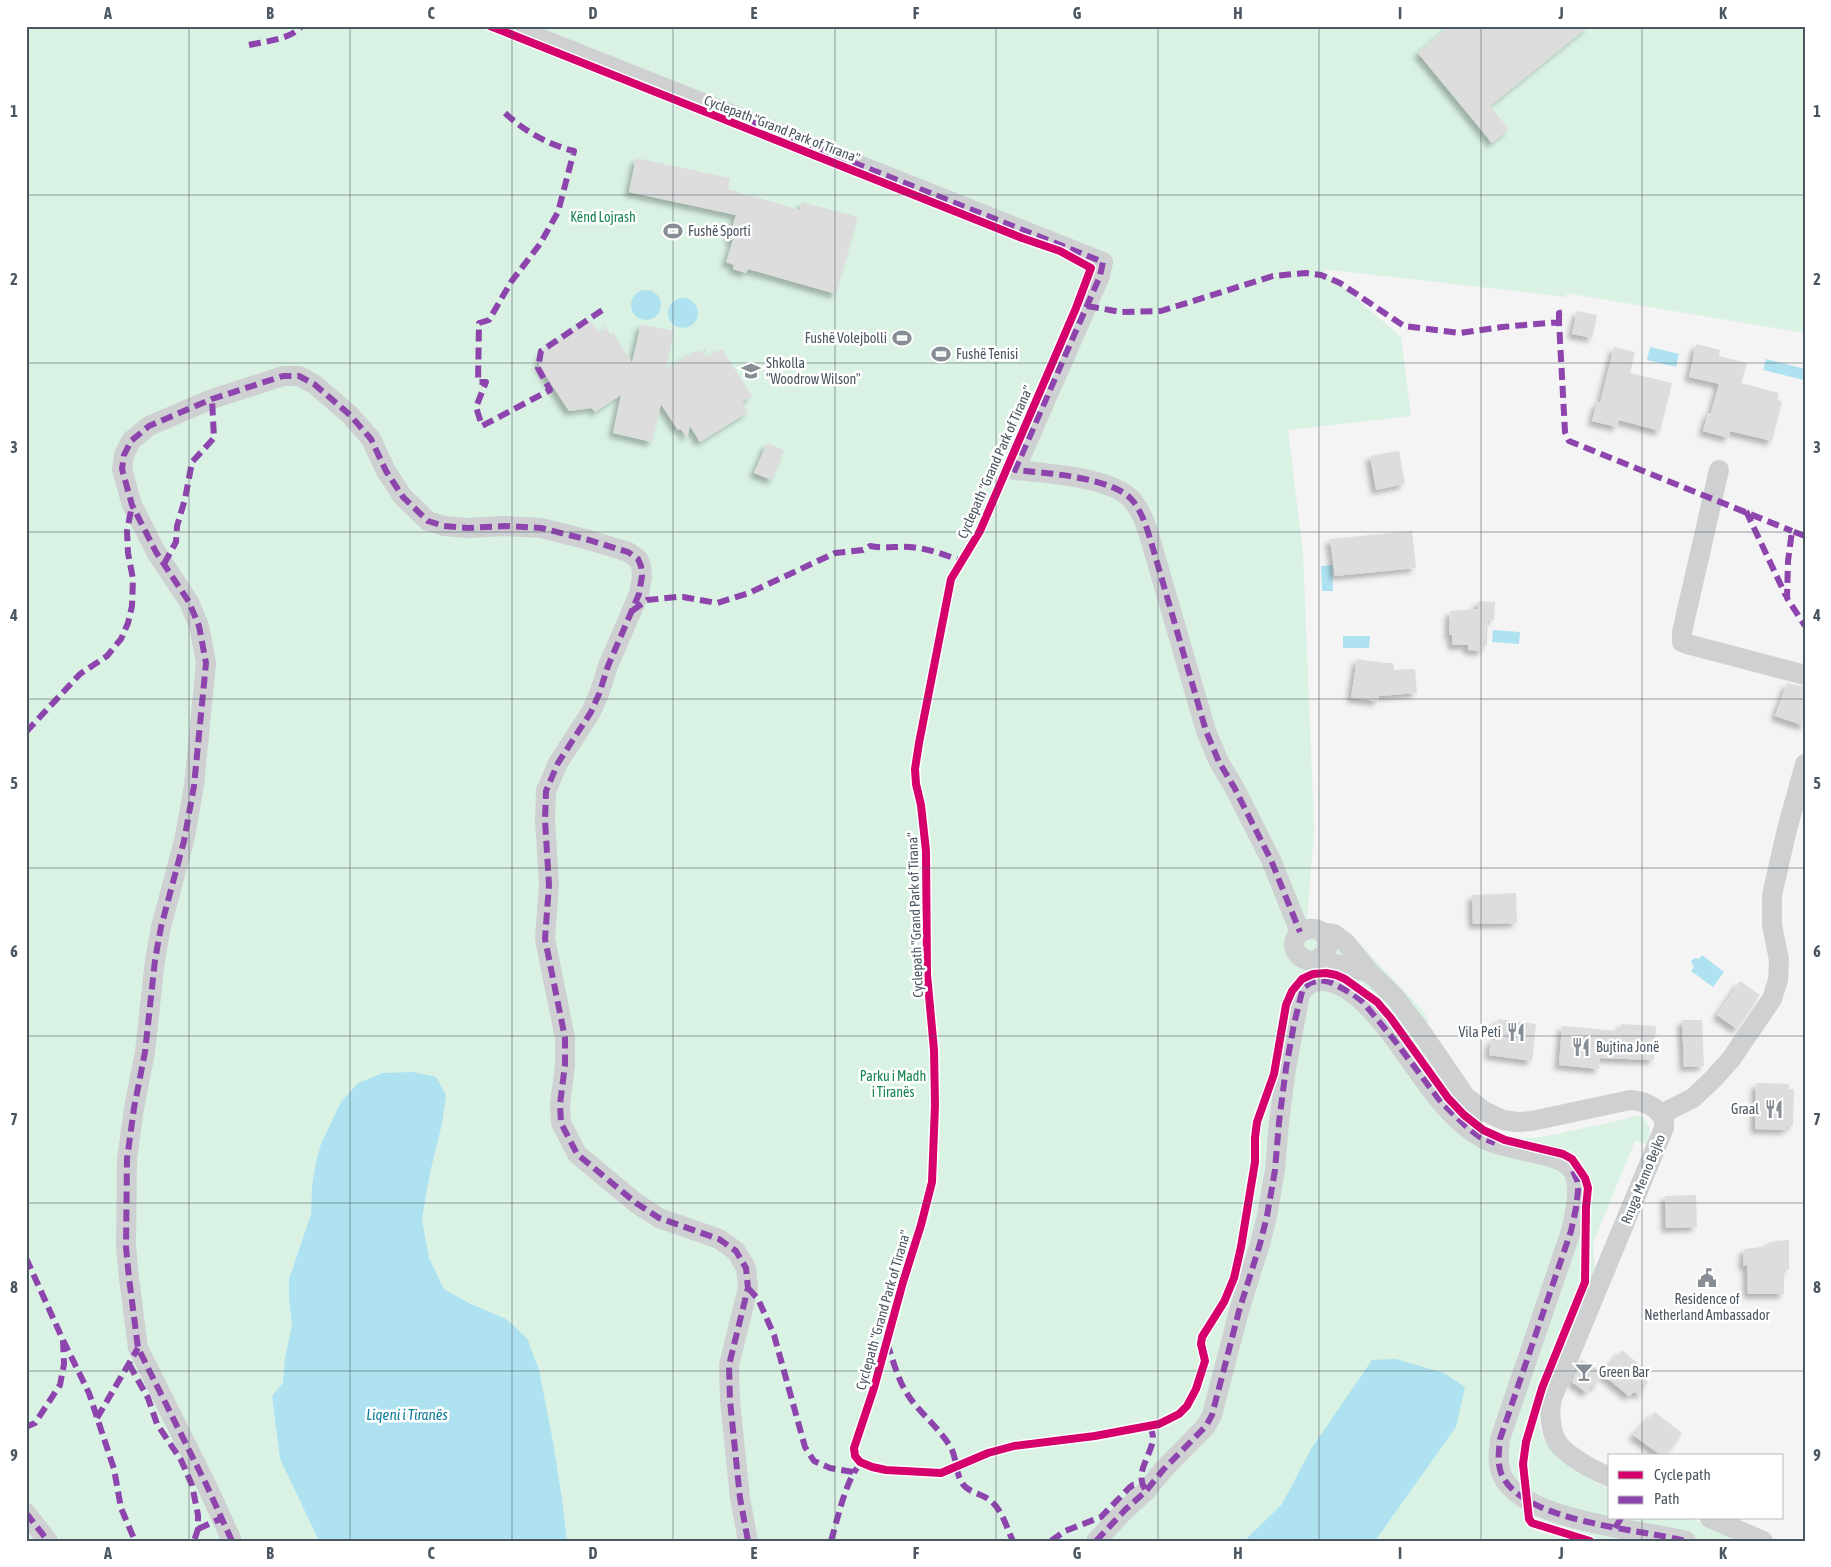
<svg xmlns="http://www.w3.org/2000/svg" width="1831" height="1567" font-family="'Asap Condensed',sans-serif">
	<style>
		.green { fill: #d9f2e3 }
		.water { fill: #aee2f0 }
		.building { fill: #ddddde; filter: url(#shadow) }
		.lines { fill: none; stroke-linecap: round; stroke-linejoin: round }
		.minor { stroke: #ced0d2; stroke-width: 20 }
		.quiet { stroke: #8e44ad; stroke-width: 6; stroke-dasharray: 12 6; stroke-linecap: butt }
		.cycleway-casing { stroke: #fff; stroke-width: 11 }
		.cycleway { stroke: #d6006c; stroke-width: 8 }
		.grid { fill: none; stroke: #4a5661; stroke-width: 1; stroke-opacity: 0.55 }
		.labels { text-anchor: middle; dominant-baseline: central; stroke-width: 5; stroke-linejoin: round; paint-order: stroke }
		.street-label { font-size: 14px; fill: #4a5661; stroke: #fff }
		.park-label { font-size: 14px; fill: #17864f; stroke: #fff }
		.poi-label { font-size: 14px; fill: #4a5661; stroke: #fff; text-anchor: start }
		.water-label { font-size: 15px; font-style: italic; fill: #0c7c9b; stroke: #fff }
		.neatline { fill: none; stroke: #4a5661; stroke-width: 2 }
		.grid-label { font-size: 16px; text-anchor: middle; font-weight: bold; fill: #4a5661 }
	</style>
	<defs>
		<filter id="shadow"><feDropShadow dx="-4.5" dy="4.5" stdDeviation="2.5" flood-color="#0004"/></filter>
	</defs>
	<rect width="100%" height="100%" fill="#f4f4f4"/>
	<!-- green -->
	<path class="green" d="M 26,26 L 1805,26 L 1805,333 L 1566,293 L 1568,297 L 1322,269 L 1401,337 L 1411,416 L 1288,430 L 1303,553 L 1312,776 L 1314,832 L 1307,918 L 1338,926 L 1358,942 L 1423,1011 L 1429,1021 L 1413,1034 C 1434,1065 1466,1124 1503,1135 C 1525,1142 1554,1135 1575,1130 C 1596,1125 1618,1122 1638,1115 C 1652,1123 1650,1129 1648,1144 L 1635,1141 L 1593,1243 L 1595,1272 L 1541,1400 C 1534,1434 1545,1449 1573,1468 C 1585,1476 1596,1483 1610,1489 L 1610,1518 L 1689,1518 L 1744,1541 L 1375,1541 L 1380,1531 L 1394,1515 L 1311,1449 L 1282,1504 L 1244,1541 L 567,1541 L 561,1489 L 539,1370 L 471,1304 L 444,1289 L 429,1258 L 422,1219 L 430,1173 L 442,1124 L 321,1144 L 316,1161 L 312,1186 L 311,1214 L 289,1279 L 289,1299 L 292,1324 L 285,1357 L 283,1383 L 272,1396 L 280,1459 L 319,1541 L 26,1541 Z"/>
	<!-- water -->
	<path class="water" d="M631 305a15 15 0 1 1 30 0a15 15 0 1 1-30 0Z
		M668 313a15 15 0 1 1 30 0a15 15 0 1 1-30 0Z
		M 1650,347 L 1679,354 L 1676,367 L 1647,360 Z
		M 1766,359 L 1805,369 L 1804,380 L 1763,370 Z
		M 1332,565 L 1333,591 L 1322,591 L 1321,566 Z
		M 1493,630 L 1520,632 L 1519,644 L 1492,642 Z
		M 1343,636 L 1370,636 L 1369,648 L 1343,648 Z
		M 1702,955 L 1724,972 L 1713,987 L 1691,971 L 1694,967 L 1691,962 L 1692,960 L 1695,958 L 1699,959 Z
		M 413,1072 L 436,1077 L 446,1095 L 442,1124 L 430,1173 L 422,1219 L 429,1258 L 444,1289 L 471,1304 L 506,1319 L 527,1338 L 539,1370 L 553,1442 L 562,1498 L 567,1541 L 319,1541 L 280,1459 L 272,1396 L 283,1383 L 285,1357 L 292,1324 L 289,1299 L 289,1279 L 311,1214 L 312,1186 L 316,1161 L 321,1144 L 341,1102 L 358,1083 L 383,1073 Z
		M 1396,1359 L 1444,1373 L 1465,1387 L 1456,1427 L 1375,1541 L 1244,1541 L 1282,1504 L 1311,1449 L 1372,1360 Z"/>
	<!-- building -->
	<path class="building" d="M 1450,26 L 1589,26 L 1490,106 L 1509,129 L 1492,143 L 1418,53 Z
		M 636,158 L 730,178 L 728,189 L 800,210 L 802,202 L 858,217 L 836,294 L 748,269 L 746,273 L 733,269 L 734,265 L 726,262 L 733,240 L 729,239 L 736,215 L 629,192 Z
		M 1577,311 L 1597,315 L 1592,338 L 1572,334 Z
		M 589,320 L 602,334 L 604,325 L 610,334 L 613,332 L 632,363 L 641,324 L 674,331 L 666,369 L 695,351 L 698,354 L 706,348 L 704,358 L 722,349 L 752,396 L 742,402 L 748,412 L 700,442 L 690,426 L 687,438 L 681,429 L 678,430 L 661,404 L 652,442 L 613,433 L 621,395 L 595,412 L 592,408 L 569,411 L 539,365 L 542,352 Z
		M 1696,344 L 1720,350 L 1719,356 L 1747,363 L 1741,383 L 1779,393 L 1777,400 L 1782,401 L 1772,441 L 1730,431 L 1729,438 L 1703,431 L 1708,413 L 1711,413 L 1719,384 L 1689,377 Z
		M 1614,347 L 1635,352 L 1630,373 L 1672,383 L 1660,431 L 1619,420 L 1617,427 L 1592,421 L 1597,402 L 1600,403 Z
		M 767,443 L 784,450 L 772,480 L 754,473 Z
		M 1399,451 L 1405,484 L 1376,490 L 1370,456 Z
		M 1412,531 L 1416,568 L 1335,576 L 1330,539 Z
		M 1478,601 L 1495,602 L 1494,620 L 1488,619 L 1487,645 L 1483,645 L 1483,651 L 1468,650 L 1468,645 L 1452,645 L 1452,635 L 1449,635 L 1450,611 L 1478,609 Z
		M 1357,659 L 1385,663 L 1393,663 L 1394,670 L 1415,669 L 1417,693 L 1379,696 L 1378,701 L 1351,698 Z
		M 1787,683 L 1805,687 L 1805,726 L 1775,716 Z
		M 1516,893 L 1517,923 L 1473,924 L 1472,895 Z
		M 1740,981 L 1760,995 L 1737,1029 L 1717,1015 Z
		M 1498,1019 L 1536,1024 L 1532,1061 L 1489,1055 L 1491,1040 L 1495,1041 Z
		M 1682,1020 L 1702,1020 L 1704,1066 L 1684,1067 Z
		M 1621,1024 L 1656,1026 L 1654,1060 L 1600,1058 L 1599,1069 L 1559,1065 L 1562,1026 L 1620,1031 Z
		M 1756,1083 L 1789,1084 L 1789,1089 L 1794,1089 L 1793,1126 L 1787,1126 L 1787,1130 L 1755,1129 Z
		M 1696,1195 L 1697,1227 L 1666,1228 L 1665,1196 Z
		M 1789,1240 L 1789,1269 L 1784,1269 L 1784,1294 L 1748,1294 L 1747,1265 L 1743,1266 L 1744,1249 L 1769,1246 L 1769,1242 Z
		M 1622,1350 L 1648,1372 L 1643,1378 L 1648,1382 L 1640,1395 L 1634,1392 L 1629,1396 L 1602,1374 Z
		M 1581,1359 L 1602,1372 L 1595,1387 L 1591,1386 L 1587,1393 L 1572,1382 Z
		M 1655,1412 L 1682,1433 L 1666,1456 L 1662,1456 L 1633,1435 Z"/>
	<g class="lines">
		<!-- minor -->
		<path class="minor" d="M 509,26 L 1103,262 L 1100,276 L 1015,470 C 1045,473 1114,477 1133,501 C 1144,515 1149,535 1154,552 L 1206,731 L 1219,762 L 1234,787 L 1271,860 L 1300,932
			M 1719,470 L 1682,632 L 1682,642 L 1687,644 L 1805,675
			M 1322,932 L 1334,934 L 1346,943 L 1370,973 L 1394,996 L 1422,1033 L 1465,1096 L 1484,1111 L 1503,1120 L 1517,1122 L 1532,1121 L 1630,1100 C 1645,1101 1656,1106 1664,1119 L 1664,1128 L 1552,1398 C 1549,1412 1550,1435 1560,1446 C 1573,1459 1593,1470 1610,1477
			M 1314,961 C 1329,955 1332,942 1321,931 C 1301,922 1284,944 1301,957 C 1309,963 1330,963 1340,965 C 1350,967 1360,970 1370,973
			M 1661,1114 L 1693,1098 L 1714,1078 L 1731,1059 L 1772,999 L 1778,980 L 1779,960 L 1772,925 L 1772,895 L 1787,829 L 1805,764
			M 26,1513 L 48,1541
			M 1710,1518 L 1763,1541
			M 232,1541 L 206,1484 L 138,1348 L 129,1278 L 126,1247 L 127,1159 L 134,1108 L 145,1052 L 155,960 L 161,927 L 184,841 L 194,786 L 206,663 L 199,626 L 189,602 L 156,552 L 132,505 L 122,469 L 124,455 L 131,441 L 149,426 L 212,399 L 283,376 L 299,376 L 314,384 L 350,415 L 371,439 L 386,471 L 403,497 L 428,521 L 444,526 L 468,528 L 505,526 L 541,528 L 589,540 L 628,552 L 638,559 L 641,566 L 642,576 L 639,594 L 608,666 L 599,694 L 591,712 L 558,763 L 546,791 L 545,820 L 549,885 L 545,939 L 565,1038 L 565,1065 L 560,1104 L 561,1123 L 577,1154 L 636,1203 L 659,1218 L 719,1239 L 736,1251 L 746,1268 L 748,1288 L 729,1365 L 730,1401 L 740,1498 L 748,1541
			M 1096,1541 L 1125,1510 L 1146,1491 L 1163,1470 L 1206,1426 L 1212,1415 L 1239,1311 L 1260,1244 L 1267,1216 L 1275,1170 L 1279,1122 L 1286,1068 L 1300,995 C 1313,967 1348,987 1363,1002 C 1393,1031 1414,1069 1440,1101 C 1455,1119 1474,1138 1497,1144 C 1559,1163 1592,1147 1571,1231 L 1500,1439 C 1499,1451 1497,1461 1501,1473 C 1520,1522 1640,1529 1686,1541"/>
		<!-- quiet -->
		<path class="quiet" d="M 249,45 C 267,41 289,40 302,26
			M 719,109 L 1103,262 L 1100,276 L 1015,470 C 1045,473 1114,477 1133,501 C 1144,515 1149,535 1154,552 L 1206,731 L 1219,762 L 1234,787 L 1271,860 L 1300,932
			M 505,113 C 524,131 549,145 574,151 L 558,212 L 540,244 L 511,282 L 489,320 L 479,323 L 478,382 L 486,382 L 476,407 L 482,426 L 550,390 L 538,368 L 541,351 L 604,309
			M 1087,306 L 1121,312 L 1161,311 L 1273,276 L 1306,273 L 1321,275 L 1340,283 L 1404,326 L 1460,333 L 1502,327 L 1559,322 L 1565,432 L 1569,441 L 1792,531
			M 1559,322 L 1559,313 L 1566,312
			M 1746,511 L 1786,596
			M 1805,536 L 1792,531 L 1788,561 L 1787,598 L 1805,626
			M 164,564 L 176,542 L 177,526 L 185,499 L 192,462 L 214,438 L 212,399
			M 632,611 L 647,600 L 677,597 L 683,597 L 717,603 L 749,593 L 835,553 L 863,550 L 870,546 C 884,549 896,546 909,547 C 927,548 945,555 962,561
			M 26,732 L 80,674 L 107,656 L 121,639 L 128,623 L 132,606 L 133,579 L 128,553 L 127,531 L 132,505
			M 1573,1171 L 1577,1180 L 1578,1191 L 1576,1208 L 1571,1231 L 1500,1439 C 1499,1451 1497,1461 1501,1473 C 1520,1522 1640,1529 1686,1541
			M 26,1258 L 63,1340 L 64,1364 L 60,1385 L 35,1423 L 26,1427
			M 748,1288 L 758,1299 L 774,1335 L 805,1447 L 814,1461 L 830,1468 L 853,1472
			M 63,1340 L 89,1393 L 114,1469 L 121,1508 L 135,1541
			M 887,1343 C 894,1363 899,1385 913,1402 C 925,1417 940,1430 950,1446 C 957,1457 955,1472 962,1483 C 968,1493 982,1493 991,1501 C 1003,1511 1006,1527 1013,1541
			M 129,1364 L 148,1398 L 157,1424 L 181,1460 L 192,1485 L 198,1515 L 198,1529 L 194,1541
			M 97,1418 L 138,1348
			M 1145,1489 C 1134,1472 1152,1455 1153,1438 C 1153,1434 1151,1429 1150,1426
			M 26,1513 L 48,1541
			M 1615,1528 L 1621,1518
			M 198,1529 L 222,1518
			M 232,1541 L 206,1484 L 138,1348 L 129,1278 L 126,1247 L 127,1159 L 134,1108 L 145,1052 L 155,960 L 161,927 L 184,841 L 194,786 L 206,663 L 199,626 L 189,602 L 156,552 L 132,505 L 122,469 L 124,455 L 131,441 L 149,426 L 212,399 L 283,376 L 299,376 L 314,384 L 350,415 L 371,439 L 386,471 L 403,497 L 428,521 L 444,526 L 468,528 L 505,526 L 541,528 L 589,540 L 628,552 L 638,559 L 641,566 L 642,576 L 639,594 L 608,666 L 599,694 L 591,712 L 558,763 L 546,791 L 545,820 L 549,885 L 545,939 L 565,1038 L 565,1065 L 560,1104 L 561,1123 L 577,1154 L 636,1203 L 659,1218 L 719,1239 L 736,1251 L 746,1268 L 748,1288 L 729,1365 L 730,1401 L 740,1498 L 748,1541
			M 831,1541 C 837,1521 845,1484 857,1468
			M 1051,1541 L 1065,1531 L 1101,1517 L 1129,1488 L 1133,1485 L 1142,1484
			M 1096,1541 L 1125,1510 L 1146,1491 L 1163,1470 L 1206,1426 L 1212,1415 L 1239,1311 L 1260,1244 L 1267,1216 L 1275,1170 L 1279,1122 L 1286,1068 L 1294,1024 L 1303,988 L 1310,983 L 1320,980 L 1330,982 L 1353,994 L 1363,1002 L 1395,1041 L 1441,1102 L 1469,1129 L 1480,1137 L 1495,1143"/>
		<!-- cycleway casing -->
		<g class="cycleway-casing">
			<path id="cycleway" d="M 490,26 L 1022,238 L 1060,251 L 1091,268 L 1076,308 L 980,531 L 951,579 L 919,743 L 915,769 L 916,784 L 921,805 L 926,851 L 927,974 L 934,1050 L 935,1105 L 932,1182 L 921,1225 L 903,1282 L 874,1388 L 854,1448 L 855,1456 L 860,1462 L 872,1467 L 886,1470 L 941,1473 L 988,1453 L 1014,1446 L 1095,1436 L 1159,1424 L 1179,1414 L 1187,1406 L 1196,1389 L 1205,1361 L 1201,1344 L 1202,1337 L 1224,1302 L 1234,1278 L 1241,1247 L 1255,1162 L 1255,1138 L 1257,1122 L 1274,1074 L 1286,1005 L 1292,991 L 1302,979 L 1313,974 L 1326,973 L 1336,975 L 1345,979 L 1377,1002 L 1390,1017 L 1448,1098 L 1464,1115 L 1483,1130 L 1505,1140 L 1563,1154 L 1572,1159 L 1585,1178 L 1588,1188 L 1586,1207 L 1585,1282 L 1542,1388 L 1526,1442 L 1523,1464 L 1529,1519 L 1532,1523 L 1590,1541"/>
		</g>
		<!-- cycleway -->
		<use href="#cycleway" class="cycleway"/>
	</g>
	<!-- grid -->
	<path class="grid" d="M 189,26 L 189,1541M 350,26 L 350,1541M 512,26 L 512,1541M 673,26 L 673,1541M 835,26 L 835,1541M 996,26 L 996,1541M 1158,26 L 1158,1541M 1319,26 L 1319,1541M 1481,26 L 1481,1541M 1642,26 L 1642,1456M 26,195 L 1805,195M 26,363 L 1805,363M 26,532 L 1805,532M 26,699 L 1805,699M 26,868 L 1805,868M 26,1036 L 1805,1036M 26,1203 L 1805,1203M 26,1371 L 1805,1371M 1642,1518 L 1642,1541"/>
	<!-- icons -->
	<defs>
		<g id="stadium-bare" transform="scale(1.5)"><path d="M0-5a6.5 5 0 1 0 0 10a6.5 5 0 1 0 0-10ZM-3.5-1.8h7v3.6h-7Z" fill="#868d94" stroke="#fff" stroke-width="2.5" paint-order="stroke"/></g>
		<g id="school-bare" transform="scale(1.5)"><path d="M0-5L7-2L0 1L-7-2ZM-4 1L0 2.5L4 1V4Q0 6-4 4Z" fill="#868d94" stroke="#fff" stroke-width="2.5" paint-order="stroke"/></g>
		<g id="restaurant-bare" transform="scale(1.5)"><path d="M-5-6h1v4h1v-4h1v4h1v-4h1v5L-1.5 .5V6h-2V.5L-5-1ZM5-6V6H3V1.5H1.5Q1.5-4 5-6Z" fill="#868d94" stroke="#fff" stroke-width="2.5" paint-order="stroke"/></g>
		<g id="civic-bare" transform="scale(1.5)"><path d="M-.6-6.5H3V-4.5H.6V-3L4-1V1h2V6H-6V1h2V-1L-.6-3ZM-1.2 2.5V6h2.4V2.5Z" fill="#868d94" stroke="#fff" stroke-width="2.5" paint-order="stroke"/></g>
		<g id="bar-bare" transform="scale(1.5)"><path d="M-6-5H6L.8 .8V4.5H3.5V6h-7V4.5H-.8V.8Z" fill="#868d94" stroke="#fff" stroke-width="2.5" paint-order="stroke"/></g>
	</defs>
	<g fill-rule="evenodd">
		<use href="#stadium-bare" x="673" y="231"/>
		<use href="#stadium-bare" x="902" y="338"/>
		<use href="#stadium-bare" x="941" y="354"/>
		<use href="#school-bare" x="751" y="371"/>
		<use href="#restaurant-bare" x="1516" y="1032"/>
		<use href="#restaurant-bare" x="1581" y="1047"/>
		<use href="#restaurant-bare" x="1774" y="1109"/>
		<use href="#civic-bare" x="1707" y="1278"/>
		<use href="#bar-bare" x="1584" y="1372"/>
	</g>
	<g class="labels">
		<!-- street labels -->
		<g class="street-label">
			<text transform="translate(782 129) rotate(21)">Cyclepath "Grand Park of Tirana"</text>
			<text transform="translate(995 462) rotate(-66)">Cyclepath "Grand Park of Tirana"</text>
			<text transform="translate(915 915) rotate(-92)">Cyclepath "Grand Park of Tirana"</text>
			<text transform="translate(1643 1179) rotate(-68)">Rruga Memo Bejko</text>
			<text transform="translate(883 1310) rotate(-74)">Cyclepath "Grand Park of Tirana"</text>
		</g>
		<!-- park labels -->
		<g class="park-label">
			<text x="603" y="217">Kënd Lojrash</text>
			<text x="893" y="1076">Parku i Madh<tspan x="893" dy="16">i Tiranës</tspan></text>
		</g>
		<!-- poi labels -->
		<g class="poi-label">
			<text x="688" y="231">Fushë Sporti</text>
			<text x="887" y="338" text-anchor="end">Fushë Volejbolli</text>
			<text x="956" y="354">Fushë Tenisi</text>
			<text x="766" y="363">Shkolla<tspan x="766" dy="16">"Woodrow Wilson"</tspan></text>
			<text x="1501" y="1032" text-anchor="end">Vila Peti</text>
			<text x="1596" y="1047">Bujtina Jonë</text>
			<text x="1759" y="1109" text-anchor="end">Graal</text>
			<text x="1707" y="1299" text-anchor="middle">Residence of<tspan x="1707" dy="16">Netherland Ambassador</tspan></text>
			<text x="1599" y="1372">Green Bar</text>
		</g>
		<!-- water labels -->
		<g class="water-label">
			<text x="407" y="1414">Liqeni i Tiranës</text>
		</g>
	</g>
	<!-- border -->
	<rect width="1831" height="1567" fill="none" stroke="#ffffff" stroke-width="55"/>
	<!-- legend -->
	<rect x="1608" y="1454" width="175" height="65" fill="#ffffff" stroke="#b7bbc0"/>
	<rect x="1618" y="1471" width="25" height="8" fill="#d6006c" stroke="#b7bbc0"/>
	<text x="1654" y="1480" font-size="15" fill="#4a5661">Cycle path</text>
	<rect x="1618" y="1496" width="25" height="8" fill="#8e44ad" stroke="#b7bbc0"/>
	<text x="1654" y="1504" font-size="15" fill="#4a5661">Path</text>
	<rect x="28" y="28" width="1776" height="1512" class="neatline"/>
	<g class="grid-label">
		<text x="108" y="19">A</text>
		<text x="270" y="19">B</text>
		<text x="431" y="19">C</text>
		<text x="593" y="19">D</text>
		<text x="754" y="19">E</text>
		<text x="916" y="19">F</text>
		<text x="1077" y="19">G</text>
		<text x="1238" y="19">H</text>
		<text x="1400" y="19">I</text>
		<text x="1561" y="19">J</text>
		<text x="1723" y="19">K</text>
		<text x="14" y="117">1</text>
		<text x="1817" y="117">1</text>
		<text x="14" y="285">2</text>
		<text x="1817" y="285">2</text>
		<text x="14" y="453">3</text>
		<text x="1817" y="453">3</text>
		<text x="14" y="621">4</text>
		<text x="1817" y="621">4</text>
		<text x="14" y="789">5</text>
		<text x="1817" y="789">5</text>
		<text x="14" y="957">6</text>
		<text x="1817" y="957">6</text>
		<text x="14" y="1125">7</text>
		<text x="1817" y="1125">7</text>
		<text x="14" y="1293">8</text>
		<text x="1817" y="1293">8</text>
		<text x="14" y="1461">9</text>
		<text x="1817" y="1461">9</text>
		<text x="108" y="1559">A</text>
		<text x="270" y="1559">B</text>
		<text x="431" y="1559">C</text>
		<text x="593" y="1559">D</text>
		<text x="754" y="1559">E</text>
		<text x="916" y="1559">F</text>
		<text x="1077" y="1559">G</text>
		<text x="1238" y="1559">H</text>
		<text x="1400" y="1559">I</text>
		<text x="1561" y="1559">J</text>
		<text x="1723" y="1559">K</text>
	</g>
</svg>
